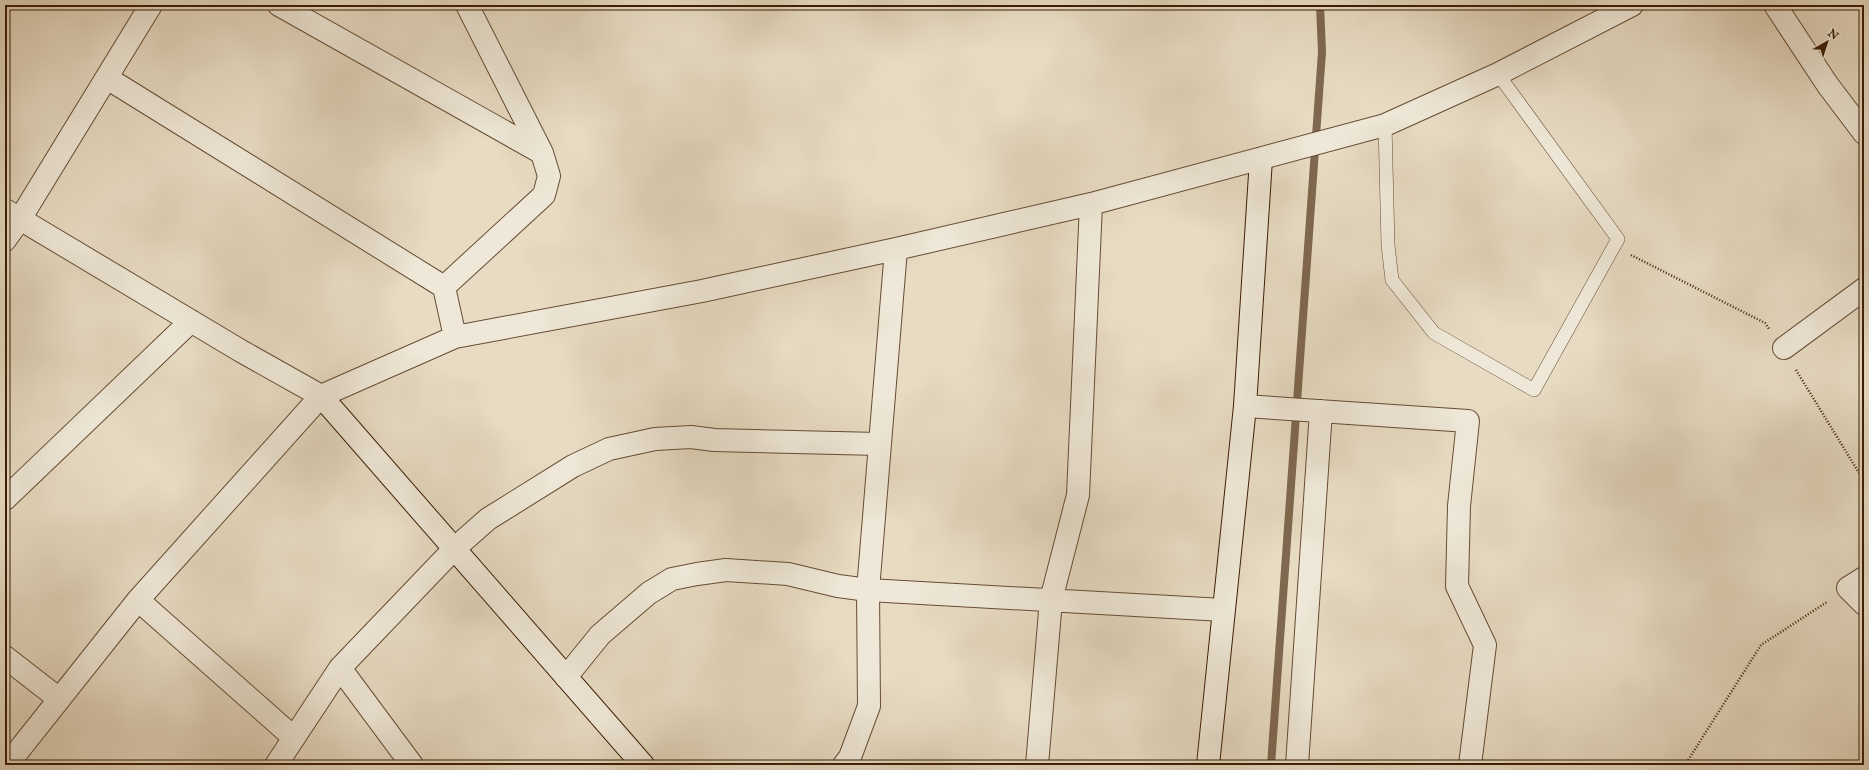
<svg xmlns="http://www.w3.org/2000/svg" width="1869" height="770" font-family="'IM FELL Double Pica',serif">
	<style>
		.lines { fill: none; stroke-linecap: round; stroke-linejoin: round }
		.stream { stroke: #7f684f; stroke-width: 8 }
		.lane-casing { stroke: #664c33; stroke-width: 14 }
		.street-casing { stroke: #664c33; stroke-width: 24 }
		.secondary-casing { stroke: #3b1d03; stroke-width: 24 }
		.path { stroke: #3b1d03; stroke-width: 2.5; stroke-dasharray: 1 2; stroke-linecap: butt }
		.lane { stroke: #efe8d8; stroke-width: 13 }
		.street { stroke: #efe8d8; stroke-width: 22 }
		.secondary { stroke: #efe8d8; stroke-width: 22 }
	</style>
	<rect width="100%" height="100%" fill="#e7dbc3"/>
	<filter id="stains"><feTurbulence type="fractalNoise" baseFrequency=".005" numOctaves="4"/><feColorMatrix values="0 0 0 0 .2 0 0 0 0 .09 0 0 0 0 .02 0 0 0 .5 -.17"/></filter>
	<radialGradient id="worn" r=".72"><stop offset=".6" stop-color="#630" stop-opacity="0"/><stop offset="1" stop-color="#630" stop-opacity=".3"/></radialGradient>
	<g class="lines">
		<!-- stream -->
		<path class="stream" d="M 1271,765 L 1322,52 L 1320,5"/>
		<!-- lane casing -->
		<g class="lane-casing">
			<path id="lane" d="M 1385,125 L 1388,245 L 1392,280 L 1434,333 L 1534,390 L 1618,239 L 1498,74"/>
		</g>
		<!-- street casing -->
		<g class="street-casing">
			<path id="street" d="M 279,5 L 542,153
				M 1775,5 L 1827,84 L 1864,133
				M 107,78 L 444,287
				M 5,210 L 241,351 L 321,396
				M 5,240 L 20,219 L 151,5
				M 455,337 L 444,287 L 544,195 L 549,176 L 542,153 L 467,5
				M 1784,348 L 1864,289
				M 1245,406 L 1468,421 L 1459,506 L 1457,586 L 1485,645 L 1470,765
				M 5,499 L 191,321
				M 1864,578 L 1848,588 L 1864,604
				M 138,600 L 293,737
				M 5,657 L 59,699
				M 340,668 L 412,765
				M 566,677 L 600,635 L 649,593 L 672,579 L 697,574 L 726,570 L 788,574 L 838,586 L 868,590 L 1223,610
				M 7,765 L 138,600 L 321,396 L 455,337 L 702,291 L 896,249 L 1091,204 L 1385,125 L 1498,74 L 1632,5
				M 276,765 L 340,668 L 454,549 L 488,519 L 573,466 L 609,449 L 655,439 L 691,437 L 714,440 L 879,444
				M 844,765 L 850,757 L 869,706 L 868,590 L 896,249
				M 1037,765 L 1051,600 L 1078,495 L 1091,204
				M 1297,765 L 1321,411"/>
		</g>
		<!-- secondary casing -->
		<g class="secondary-casing">
			<path id="secondary" d="M 321,396 L 643,765
				M 1208,765 L 1245,406 L 1261,159"/>
		</g>
		<!-- path -->
		<path class="path" d="M 1631,255 L 1765,323 L 1769,329
			M 1796,370 L 1864,481
			M 1685,765 L 1761,645 L 1827,602"/>
		<!-- lane -->
		<use href="#lane" class="lane"/>
		<!-- street -->
		<use href="#street" class="street"/>
		<!-- secondary -->
		<use href="#secondary" class="secondary"/>
	</g>
	<!-- margin -->
	<rect width="1869" height="770" fill="none" stroke="#e7dbc3" stroke-width="20"/>
	<rect x="6" y="6" width="1857" height="758" fill="none" stroke="#3b1d03" stroke-width="2"/>
	<rect x="10" y="10" width="1849" height="750" fill="none" stroke="#3b1d03"/>
	<!-- north arrow -->
	<g transform="translate(1827 42) rotate(39)" stroke="#efe8d8" stroke-width="3" paint-order="stroke">
	<path d="M0-3L7 15L0 10L-7 15Z" fill="#3b1d03"/>
	<text y="-6" font-size="11" font-weight="bold" text-anchor="middle" fill="#3b1d03">N</text>
	</g>
	<rect width="100%" height="100%" filter="url(#stains)"/>
	<rect width="100%" height="100%" fill="url(#worn)"/>
</svg>
